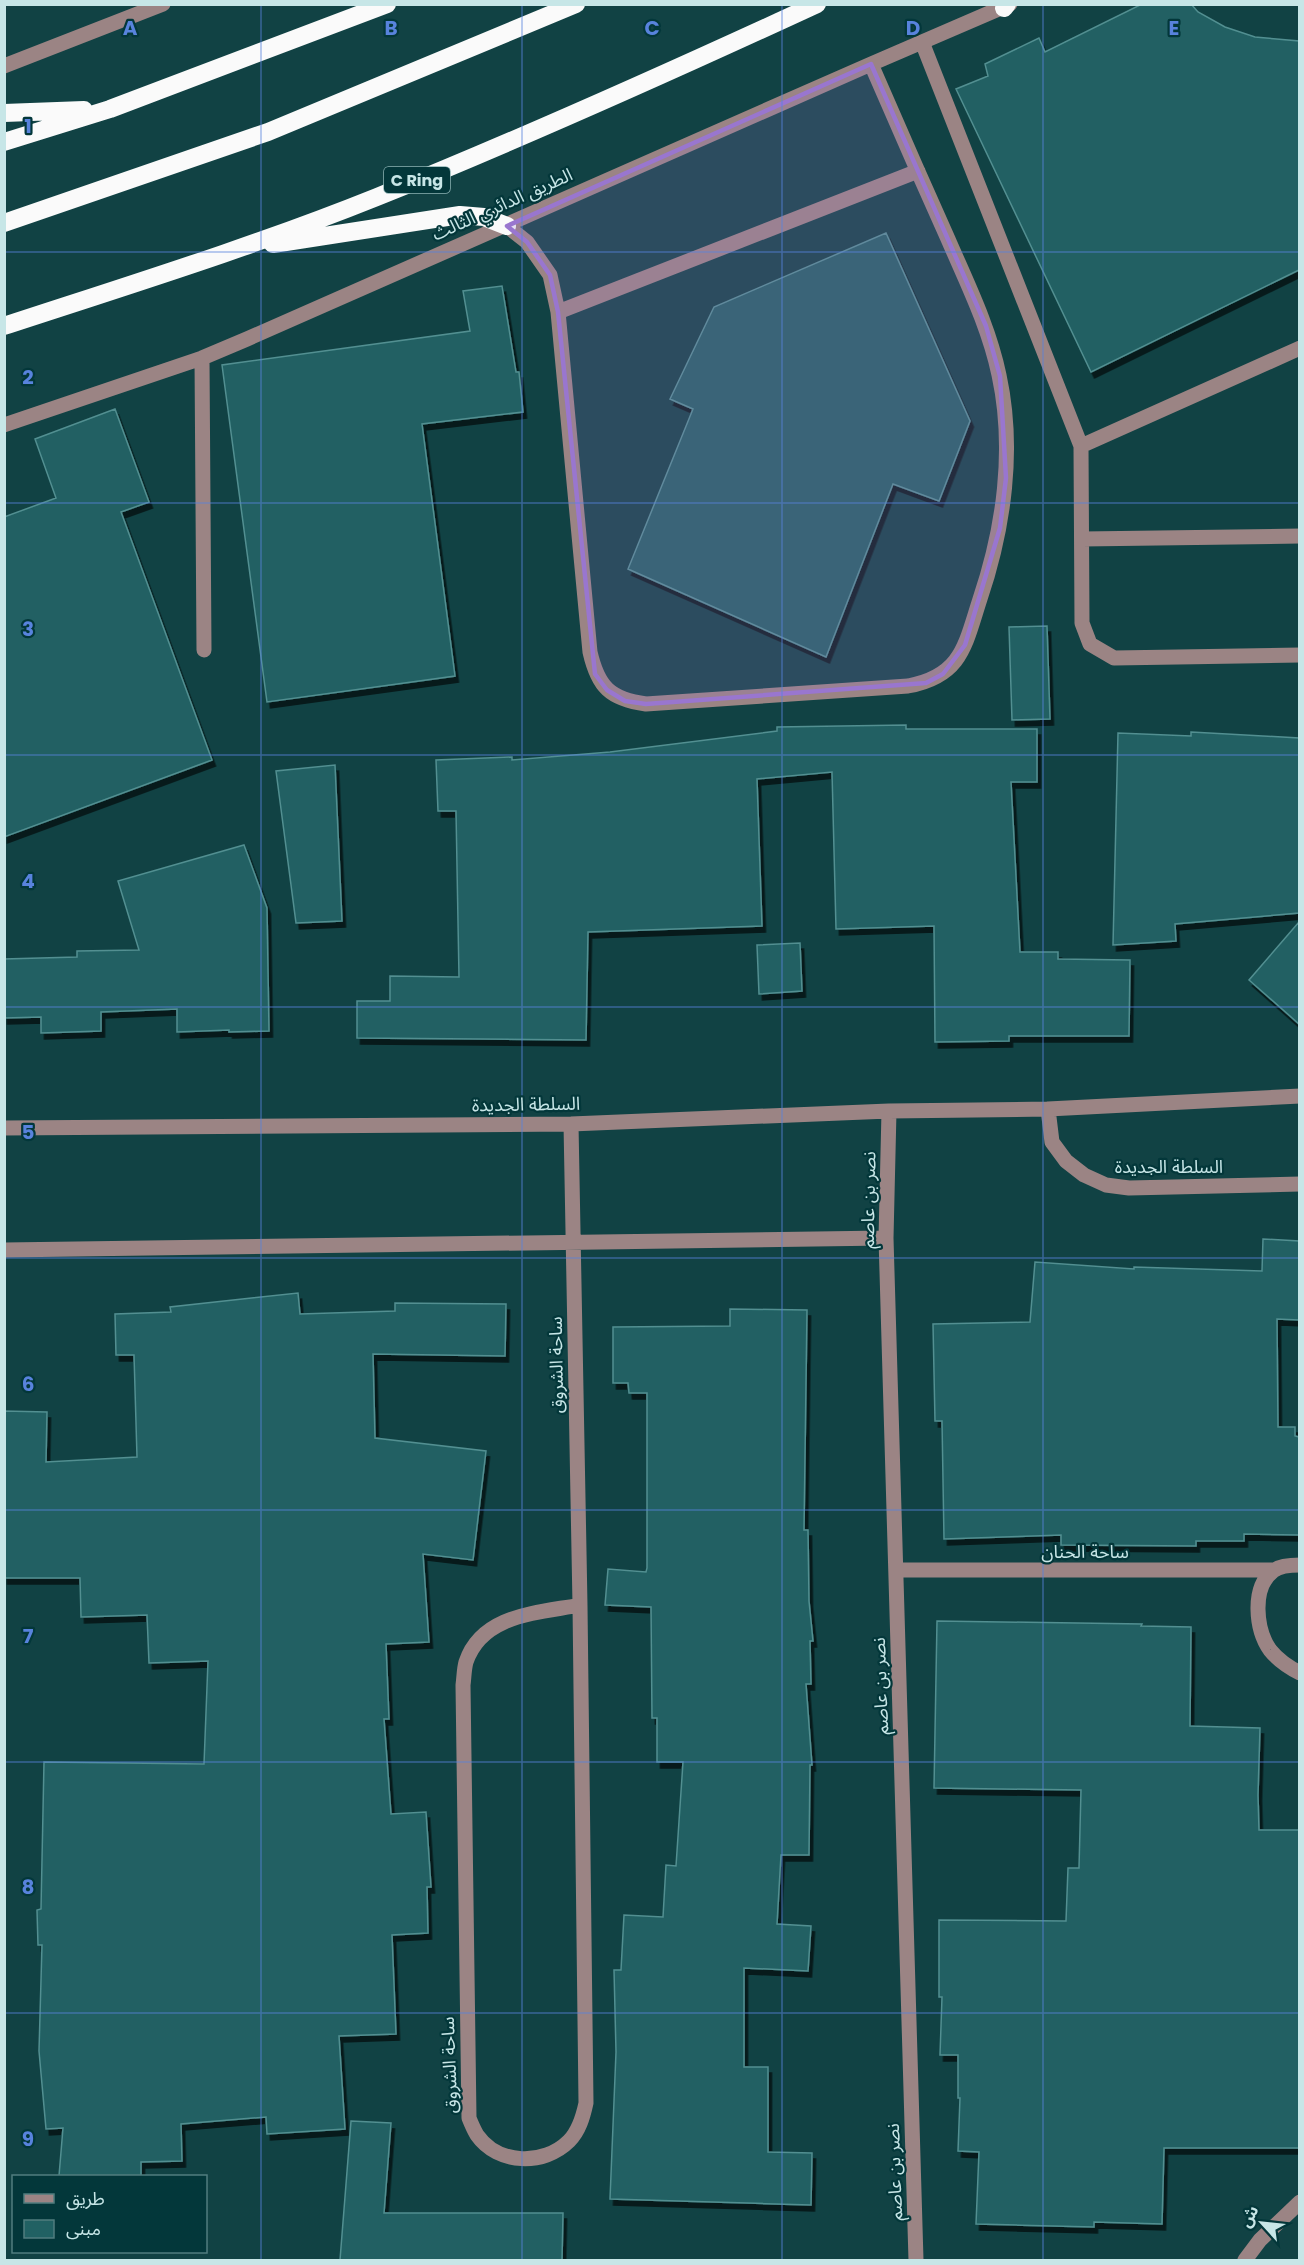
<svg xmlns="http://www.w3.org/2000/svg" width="1304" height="2265" font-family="Poppins,'Noto Sans Arabic',sans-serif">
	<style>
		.building { fill: #216163; stroke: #528f91; stroke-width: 1.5; filter: url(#shadow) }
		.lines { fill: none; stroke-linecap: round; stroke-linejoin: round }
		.minor { stroke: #9b8484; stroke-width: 15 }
		.highway { stroke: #fafafa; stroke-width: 18 }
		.marked { fill: #9976cf; fill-opacity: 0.2; stroke: #9976cf; stroke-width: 4.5; stroke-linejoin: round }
		.grid { fill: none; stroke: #5883dd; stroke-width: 1.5; stroke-opacity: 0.55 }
		.labels { text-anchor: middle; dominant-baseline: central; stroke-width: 4.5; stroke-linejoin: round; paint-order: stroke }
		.shield { fill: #03373a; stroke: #8cb2b3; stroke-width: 1.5 }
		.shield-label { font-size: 16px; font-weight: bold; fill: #c7e6e7 }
		.street-label { font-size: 18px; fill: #c7e6e7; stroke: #03373a }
		.grid-label { font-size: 20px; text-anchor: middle; font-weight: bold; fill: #5883dd; stroke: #03373a; stroke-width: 4.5; stroke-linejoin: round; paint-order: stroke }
	</style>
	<defs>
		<filter id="shadow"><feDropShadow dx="3.5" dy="6" stdDeviation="0" flood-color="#0009"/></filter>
	</defs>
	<rect width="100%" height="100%" fill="#114244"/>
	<!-- building -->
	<path class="building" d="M 1142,4 L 1191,4 L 1198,12 L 1225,27 L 1255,37 L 1299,41 L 1299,270 L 1091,372 L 956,89 L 988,76 L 985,64 L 1039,38 L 1045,52 Z
		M 886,233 L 970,421 L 939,501 L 893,484 L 826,657 L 628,569 L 693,409 L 670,399 L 714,307 Z
		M 502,286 L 516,372 L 519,372 L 523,412 L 422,424 L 455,676 L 267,702 L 222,365 L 470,331 L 463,291 Z
		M 115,409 L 149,502 L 121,512 L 212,760 L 4,837 L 4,517 L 56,498 L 35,439 Z
		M 1047,626 L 1050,719 L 1012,720 L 1009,627 Z
		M 906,725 L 906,729 L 1037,729 L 1037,782 L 1011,782 L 1020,952 L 1058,952 L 1058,959 L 1130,960 L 1129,1036 L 1009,1036 L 1009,1041 L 935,1042 L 934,926 L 836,929 L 832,772 L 757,779 L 762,926 L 588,932 L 586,1040 L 357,1038 L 357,1001 L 390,1001 L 390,976 L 459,977 L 456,811 L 438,811 L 436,760 L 512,757 L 512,760 L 610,752 L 777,731 L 777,727 Z
		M 1191,732 L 1299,738 L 1299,913 L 1175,924 L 1176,941 L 1113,945 L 1118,733 L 1191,736 Z
		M 335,765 L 342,921 L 296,923 L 276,771 Z
		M 244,845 L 267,908 L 269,1031 L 229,1032 L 229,1030 L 177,1032 L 177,1009 L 101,1012 L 101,1031 L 41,1033 L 41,1017 L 4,1018 L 4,959 L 77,957 L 77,951 L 139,950 L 118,881 Z
		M 1299,922 L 1299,1024 L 1249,980 Z
		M 800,943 L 802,991 L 759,994 L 757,945 Z
		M 1263,1239 L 1299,1241 L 1299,1320 L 1277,1319 L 1278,1427 L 1295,1427 L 1295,1436 L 1299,1437 L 1299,1535 L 1244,1534 L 1244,1541 L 1196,1541 L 1196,1546 L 1061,1545 L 1061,1535 L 944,1539 L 942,1421 L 935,1421 L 933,1324 L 1030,1322 L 1035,1262 L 1134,1269 L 1134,1267 L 1262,1271 Z
		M 298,1293 L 300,1314 L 395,1311 L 395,1303 L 506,1304 L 505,1356 L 373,1354 L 375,1438 L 486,1451 L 473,1560 L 423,1554 L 429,1642 L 386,1644 L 389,1719 L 384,1719 L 391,1814 L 426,1812 L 431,1887 L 427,1887 L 428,1933 L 392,1935 L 396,2034 L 339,2036 L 345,2129 L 267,2134 L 266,2117 L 181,2124 L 182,2161 L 141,2162 L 141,2176 L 59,2176 L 63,2128 L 46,2129 L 39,2051 L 42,1945 L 38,1945 L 37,1910 L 41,1909 L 44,1762 L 204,1764 L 208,1661 L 149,1663 L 147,1615 L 81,1617 L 80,1578 L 4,1578 L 4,1411 L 47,1412 L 46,1462 L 137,1457 L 134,1355 L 116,1355 L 115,1314 L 171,1312 L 170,1307 Z
		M 730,1309 L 807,1310 L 804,1530 L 808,1530 L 809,1601 L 813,1641 L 810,1641 L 811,1684 L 806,1684 L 812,1765 L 810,1765 L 809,1855 L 781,1855 L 777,1924 L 811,1926 L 808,1971 L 744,1968 L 744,2067 L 768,2067 L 768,2152 L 812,2153 L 811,2205 L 610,2199 L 616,2052 L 614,1970 L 621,1970 L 624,1915 L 663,1917 L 666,1865 L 676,1866 L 683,1762 L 657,1762 L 657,1718 L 652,1718 L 651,1607 L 605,1605 L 608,1569 L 646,1572 L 647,1568 L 647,1393 L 629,1393 L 628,1383 L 613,1383 L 613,1327 L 730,1326 Z
		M 937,1621 L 1142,1624 L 1141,1626 L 1191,1627 L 1190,1726 L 1260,1728 L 1258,1795 L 1259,1830 L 1299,1830 L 1299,2148 L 1164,2148 L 1162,2224 L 1094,2222 L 1094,2227 L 976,2224 L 979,2152 L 958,2151 L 960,2098 L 958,2098 L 958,2055 L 940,2055 L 942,1997 L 939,1997 L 939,1920 L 1066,1921 L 1068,1868 L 1079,1868 L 1081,1790 L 934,1788 Z
		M 351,2121 L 391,2123 L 384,2213 L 563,2213 L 562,2260 L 340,2260 Z"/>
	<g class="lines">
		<!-- minor -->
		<path class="minor" d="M 922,42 L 1081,446 L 1082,623 L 1090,644 L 1114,658 L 1300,655
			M 4,66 L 163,4
			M 507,226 L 527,242 L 550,275 L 558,312 L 590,652 C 598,687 610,699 646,704 L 908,686 C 962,676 965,645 980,599 C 1004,528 1015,449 999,375 C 989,327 967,283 948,239 C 922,181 896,122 871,64
			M 558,312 L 918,171
			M 202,358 L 204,650
			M 4,425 L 202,358 L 247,339 L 871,64 L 1010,4
			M 1081,446 L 1300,348
			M 1082,539 L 1300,536
			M 1048,1109 L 1052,1142 L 1066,1161 L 1084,1175 L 1106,1185 L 1129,1188 L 1300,1184
			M 889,1111 L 886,1238 L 916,2260
			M 571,1124 L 580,1605
			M 4,1128 L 571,1124 L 889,1111 L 1048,1109 L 1300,1096
			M 4,1250 L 886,1238
			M 1300,1565 C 1291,1565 1279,1566 1273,1571 C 1251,1588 1256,1630 1270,1650 C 1278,1660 1288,1667 1300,1673
			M 896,1570 L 1273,1570
			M 580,1605 L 586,2103 C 583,2117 579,2131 569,2141 C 544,2166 498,2165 477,2135 C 474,2130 471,2123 469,2118 L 463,1685 C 464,1678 464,1669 466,1662 C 482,1614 538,1613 580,1605 Z
			M 1245,2260 L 1260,2240 L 1300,2202"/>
		<!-- highway -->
		<path class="highway" d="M 1004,8 L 1007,4
			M 4,113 L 84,110
			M 4,142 L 110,109 L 387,4
			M 4,223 L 268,132 L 576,4
			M 273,244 L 460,215 L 484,217 L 507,226
			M 4,326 C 129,285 255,246 377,197 C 525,137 672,71 817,4"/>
	</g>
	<!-- marked area -->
	<path class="marked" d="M 871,64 L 986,326 L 1000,376 L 1006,478 L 1000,528 L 965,645 L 943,674 L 926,683 L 646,704 L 625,701 L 607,690 L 595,674 L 558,312 L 550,275 L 527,242 L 507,226 Z"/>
	<!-- grid -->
	<path class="grid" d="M 261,4 L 261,2260M 522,4 L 522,2260M 782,4 L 782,2260M 1043,4 L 1043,2260M 4,252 L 1300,252M 4,503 L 1300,503M 4,755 L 1300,755M 4,1007 L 1300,1007M 4,1258 L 1300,1258M 4,1510 L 1300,1510M 4,1762 L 1300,1762M 4,2013 L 1300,2013"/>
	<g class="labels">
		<!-- shield labels -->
		<rect class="shield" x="384" y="167" width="66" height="26" rx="4.5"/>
		<g class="shield-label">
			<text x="417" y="180">C Ring</text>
		</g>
		<!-- street labels -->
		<g class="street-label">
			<text transform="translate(502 204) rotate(-24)">الطريق الدائري الثالث</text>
			<text transform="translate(526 1104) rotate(-1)">السلطة الجديدة</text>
			<text x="1169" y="1166">السلطة الجديدة</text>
			<text transform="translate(868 1200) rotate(-89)">نصر بن عاصم</text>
			<text transform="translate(556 1365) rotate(-91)">ساحة الشروق</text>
			<text x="1085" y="1551">ساحة الحنان</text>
			<text transform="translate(880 1686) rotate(-92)">نصر بن عاصم</text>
			<text transform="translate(449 2065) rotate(-92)">ساحة الشروق</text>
			<text transform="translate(894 2172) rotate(-92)">نصر بن عاصم</text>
		</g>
	</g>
	<g class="grid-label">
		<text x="130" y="35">A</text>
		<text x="391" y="35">B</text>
		<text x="652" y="35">C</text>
		<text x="913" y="35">D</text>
		<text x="1174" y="35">E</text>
		<text x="28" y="133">1</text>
		<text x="28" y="384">2</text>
		<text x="28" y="636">3</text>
		<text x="28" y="888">4</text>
		<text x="28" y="1139">5</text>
		<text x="28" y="1391">6</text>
		<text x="28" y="1643">7</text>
		<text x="28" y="1894">8</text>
		<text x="28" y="2146">9</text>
	</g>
	<!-- border -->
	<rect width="1304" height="2265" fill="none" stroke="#c7e6e7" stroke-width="12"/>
	<!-- legend -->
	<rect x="12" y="2175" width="195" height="78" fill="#03373a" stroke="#517d7f" stroke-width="1.5"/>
	<rect x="24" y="2194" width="30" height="9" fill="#9b8484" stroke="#517d7f" stroke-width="1.5"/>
	<text x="66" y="2205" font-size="18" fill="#c7e6e7">طريق</text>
	<rect x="24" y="2220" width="30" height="18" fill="#216163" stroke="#517d7f" stroke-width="1.5"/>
	<text x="66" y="2235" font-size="18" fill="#c7e6e7">مبنى</text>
	<!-- north arrow -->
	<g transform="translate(1262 2223) rotate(297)" stroke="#03373a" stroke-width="4.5" paint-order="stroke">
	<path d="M0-4.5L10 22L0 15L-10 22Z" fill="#c7e6e7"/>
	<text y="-9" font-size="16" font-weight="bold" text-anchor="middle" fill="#c7e6e7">ش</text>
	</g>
</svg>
